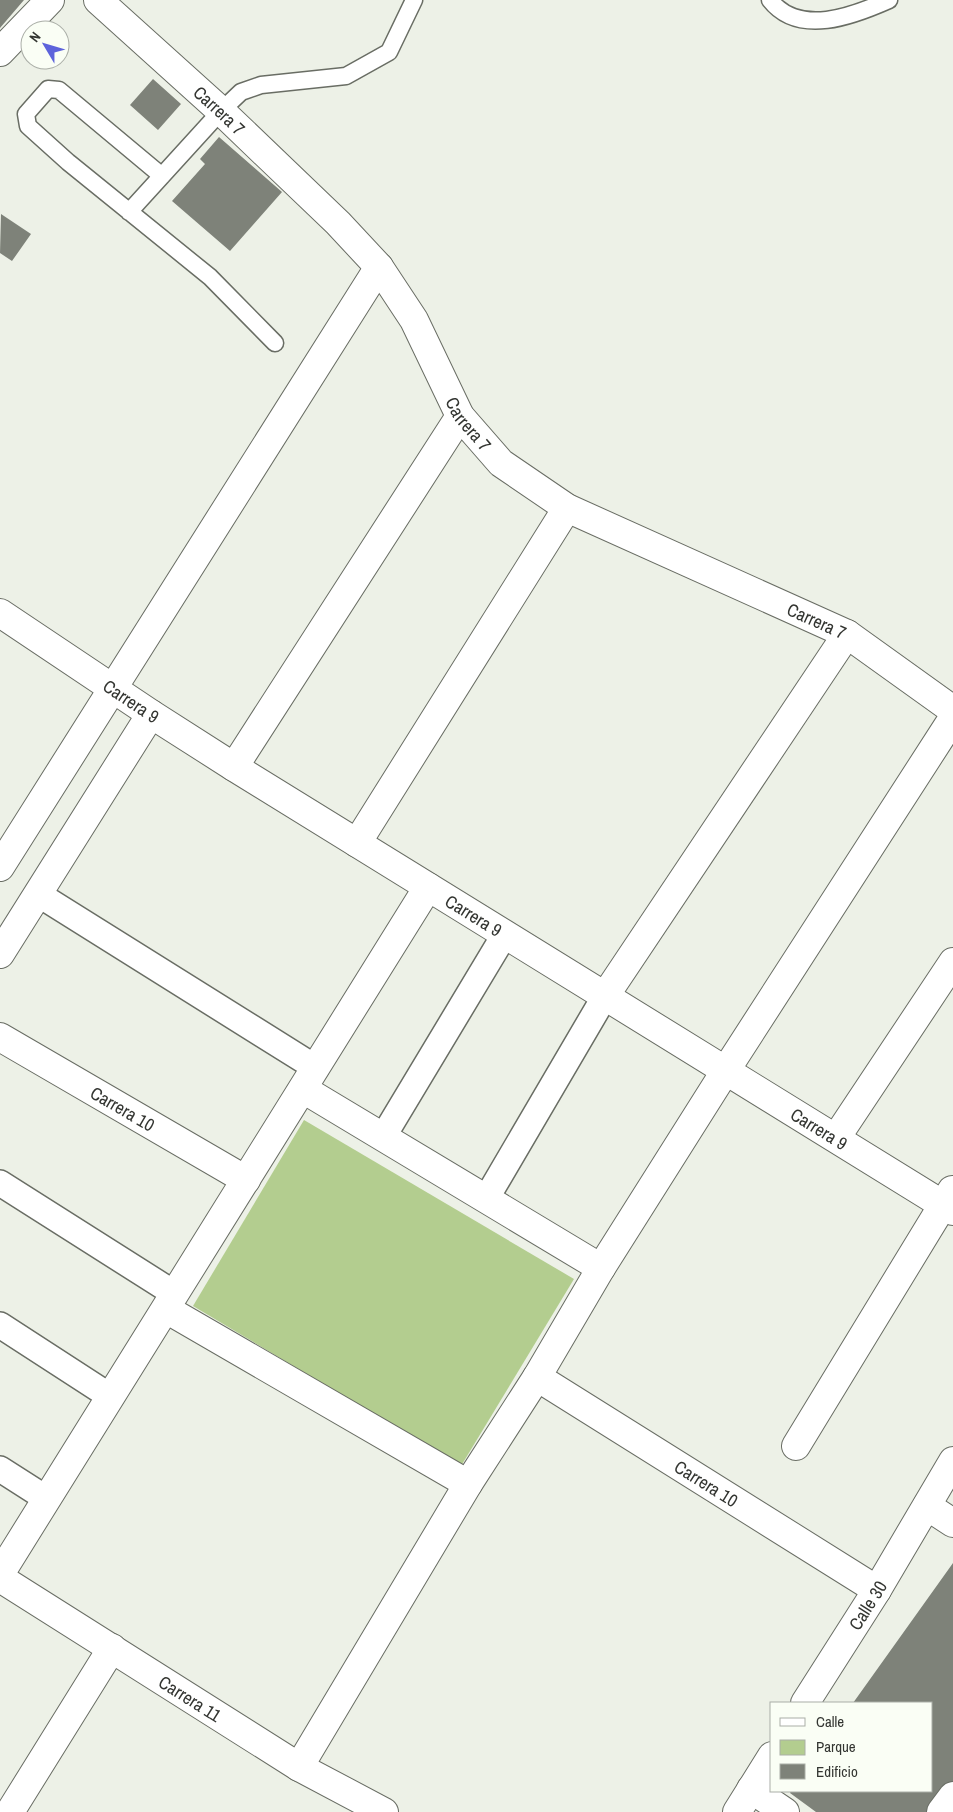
<svg xmlns="http://www.w3.org/2000/svg" width="953" height="1812" font-family="'Archivo Narrow',sans-serif">
	<style>
		.green { fill: #b3cd8f }
		.building { fill: #7e8279 }
		.lines { fill: none; stroke-linecap: round; stroke-linejoin: round }
		.service-casing { stroke: #696d64; stroke-width: 19 }
		.pedestrian-casing { stroke: #696d64; stroke-width: 28 }
		.minor-casing { stroke: #696d64; stroke-width: 30 }
		.tertiary-casing { stroke: #696d64; stroke-width: 30 }
		.service { stroke: #fff; stroke-width: 16 }
		.pedestrian { stroke: #fff; stroke-width: 25 }
		.minor { stroke: #fff; stroke-width: 28 }
		.tertiary { stroke: #fff; stroke-width: 28 }
		.labels { text-anchor: middle; dominant-baseline: central; stroke-width: 4.5; stroke-linejoin: round; paint-order: stroke }
		.street-label { font-size: 18px; fill: #333531; stroke: #fafef5 }
	</style>
	<rect width="100%" height="100%" fill="#edf1e7"/>
	<!-- green -->
	<path class="green" d="M 304,1120 L 574,1279 L 461,1466 L 193,1306 Z"/>
	<!-- building -->
	<path class="building" d="M 0,0 L 24,0 L 0,28 Z
		M 153,79 L 181,104 L 158,130 L 130,105 Z
		M 219,137 L 282,192 L 230,251 L 172,201 L 205,164 L 200,159 Z
		M 1,214 L 31,234 L 12,261 L 0,253 Z
		M 953,1563 L 953,1781 L 930,1812 L 816,1812 L 790,1793 L 791,1791 L 932,1791 L 932,1703 L 853,1703 Z"/>
	<g class="lines">
		<!-- service casing -->
		<g class="service-casing">
			<path id="service" d="M 770,0 C 799,37 853,16 889,0
				M 162,176 L 59,90 L 48,89 L 26,114 L 28,126 L 68,162 L 210,277 L 275,343
				M 129,212 L 221,111 L 241,92 L 261,85 L 346,76 L 389,52 L 414,0"/>
		</g>
		<!-- pedestrian casing -->
		<g class="pedestrian-casing">
			<path id="pedestrian" d="M 38,894 L 316,1068
				M 383,1137 L 505,934
				M 0,1183 L 175,1294
				M 486,1199 L 605,996
				M 0,1325 L 111,1397
				M 0,1469 L 47,1499"/>
		</g>
		<!-- minor casing -->
		<g class="minor-casing">
			<g id="minor">
				<path d="M 0,52 L 50,0"/>
				<path id="s1" d="M 0,613 L 151,714 L 234,767 L 953,1211"/>
				<path d="M 234,767 L 460,416"/>
				<path d="M 357,843 L 567,508"/>
				<path d="M 0,867 L 379,267"/>
				<path d="M 0,954 L 151,714"/>
				<path d="M 605,996 L 847,634"/>
				<path id="s2" d="M 0,1037 L 246,1180"/>
				<path d="M 303,1089 L 601,1268"/>
				<path d="M 836,1138 L 953,962"/>
				<path d="M 166,1309 L 468,1484"/>
				<path id="s3" d="M 537,1377 L 877,1590"/>
				<path d="M 796,1446 L 952,1190"/>
				<path d="M 927,1506 L 953,1523"/>
				<path d="M 0,1574 L 428,887"/>
				<path id="s4" d="M 0,1578 L 299,1767 L 384,1812"/>
				<path id="s5" d="M 805,1703 L 877,1590 L 953,1461"/>
				<path d="M 299,1767 L 468,1484 L 537,1377 L 601,1268 L 726,1070 L 953,718"/>
				<path d="M 751,1789 L 785,1812"/>
				<path d="M 10,1812 L 112,1648"/>
				<path d="M 737,1812 L 772,1756"/>
				<path d="M 941,1812 L 953,1796"/>
			</g>
		</g>
		<!-- tertiary casing -->
		<g class="tertiary-casing">
			<g id="tertiary">
				<path id="s6" d="M 98,0 L 221,111 L 338,223 L 379,267 L 414,320 L 460,416 L 501,463 L 567,508 L 847,634 L 953,710"/>
			</g>
		</g>
		<!-- service -->
		<use href="#service" class="service"/>
		<!-- pedestrian -->
		<use href="#pedestrian" class="pedestrian"/>
		<!-- minor -->
		<use href="#minor" class="minor"/>
		<!-- tertiary -->
		<use href="#tertiary" class="tertiary"/>
	</g>
	<g class="labels">
		<!-- street labels -->
		<g class="street-label">
			<text stroke="none"><textPath href="#s6" startOffset="164">Carrera 7</textPath></text>
			<text stroke="none"><textPath href="#s6" startOffset="569">Carrera 7</textPath></text>
			<text stroke="none"><textPath href="#s6" startOffset="974">Carrera 7</textPath></text>
			<text stroke="none"><textPath href="#s1" startOffset="158">Carrera 9</textPath></text>
			<text stroke="none"><textPath href="#s1" startOffset="562">Carrera 9</textPath></text>
			<text stroke="none"><textPath href="#s2" startOffset="142">Carrera 10</textPath></text>
			<text stroke="none"><textPath href="#s1" startOffset="968">Carrera 9</textPath></text>
			<text stroke="none"><textPath href="#s3" startOffset="200">Carrera 10</textPath></text>
			<text stroke="none"><textPath href="#s5" startOffset="116">Calle 30</textPath></text>
			<text stroke="none"><textPath href="#s4" startOffset="225">Carrera 11</textPath></text>
		</g>
	</g>
	<!-- legend -->
	<rect x="770" y="1702" width="162" height="90" fill="#fafef5" stroke="#aaaea7"/>
	<rect x="780" y="1718" width="25" height="8" fill="#ffffff" stroke="#aaaea7"/>
	<text x="816" y="1727" font-size="15" fill="#333531">Calle</text>
	<rect x="780" y="1740" width="25" height="15" fill="#b3cd8f" stroke="#aaaea7"/>
	<text x="816" y="1752" font-size="15" fill="#333531">Parque</text>
	<rect x="780" y="1764" width="25" height="15" fill="#7e8279" stroke="#aaaea7"/>
	<text x="816" y="1777" font-size="15" fill="#333531">Edificio</text>
	<!-- north arrow -->
	<g transform="translate(45 45) rotate(308)"><circle r="24" fill="#fafef5" stroke="#aaaea7"/>
	<path d="M0-4L9 19L0 12L-9 19Z" fill="#5d63db"/>
	<text y="-8" font-size="14" font-weight="bold" text-anchor="middle" fill="#333531">N</text>
	</g>
</svg>
